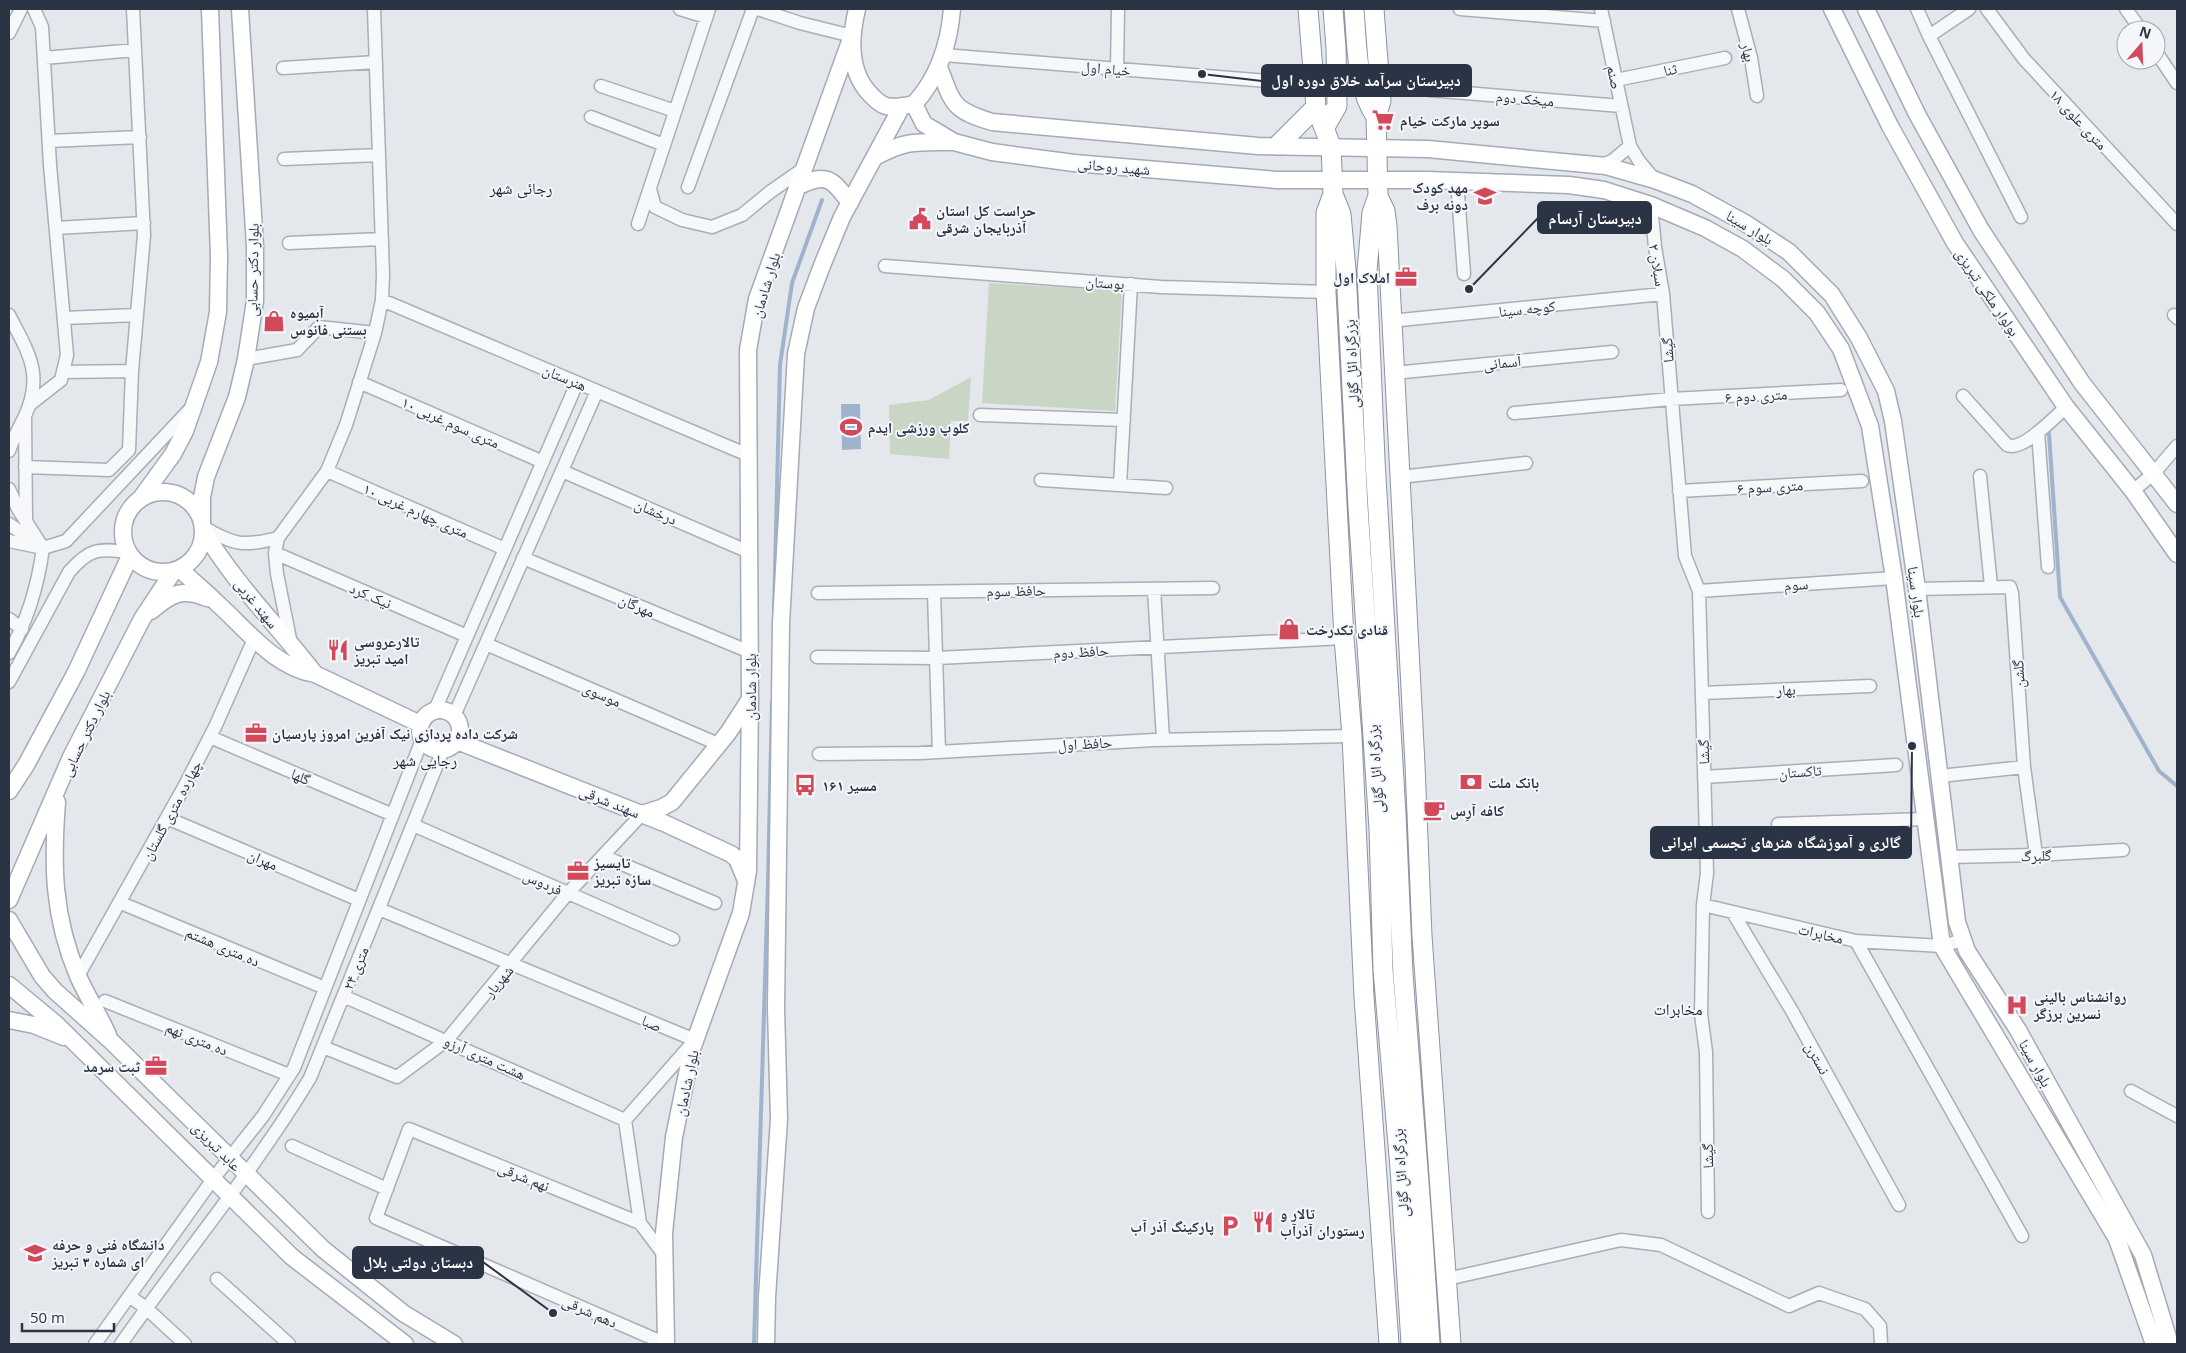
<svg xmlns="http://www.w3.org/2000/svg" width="2186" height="1353" font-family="'Open Sans','Noto Naskh Arabic',sans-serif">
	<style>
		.green { fill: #c9d6c5 }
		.water { fill: #9fb4cc }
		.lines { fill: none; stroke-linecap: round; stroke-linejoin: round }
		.stream { stroke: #9fb4cc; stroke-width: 4 }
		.minor-casing { stroke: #a9aeb7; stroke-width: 15 }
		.major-casing { stroke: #a3abb8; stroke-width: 19 }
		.highway-casing { stroke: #8b94a3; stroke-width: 21 }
		.minor { stroke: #f7f8fa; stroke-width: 12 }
		.major { stroke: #fff; stroke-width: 16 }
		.highway { stroke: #fff; stroke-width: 19 }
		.labels { text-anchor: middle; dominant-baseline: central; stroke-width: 4; stroke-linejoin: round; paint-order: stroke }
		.street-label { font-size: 15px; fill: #2b3445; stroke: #f4f6f9 }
		.poi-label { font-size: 15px; font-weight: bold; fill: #2b3445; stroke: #f4f6f9; text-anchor: start }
		.neighbourhood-label { font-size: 16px; fill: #1d2536; stroke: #f4f6f9 }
		.leader { fill: none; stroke: #2b3445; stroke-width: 2 }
		.callout-dot { fill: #2b3445; stroke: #f4f6f9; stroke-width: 2 }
		.callout { fill: #2b3445; stroke: #2b3445; stroke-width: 2 }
		.callout-label { font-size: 16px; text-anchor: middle; font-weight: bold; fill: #fff }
	</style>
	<rect width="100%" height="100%" fill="#e4e7ec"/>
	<!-- green -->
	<path class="green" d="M 989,283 L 1122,291 L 1115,411 L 982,403 Z
		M 971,377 L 968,421 L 951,421 L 949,459 L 890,454 L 889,405 L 929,400 Z"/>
	<!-- water -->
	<path class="water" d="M 841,404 L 860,404 L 861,449 L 842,450 Z"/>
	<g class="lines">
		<!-- stream -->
		<path class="stream" d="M 2049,434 L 2060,597 L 2159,771 L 2177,786
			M 774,612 L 780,365 L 792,283 L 822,200
			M 754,1344 L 768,881 L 772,702"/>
		<!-- minor casing -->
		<g class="minor-casing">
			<path id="minor" d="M 680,9 L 706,17
				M 758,9 L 800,23 L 852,36
				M 1460,9 L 1604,21
				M 1601,9 L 1630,146 L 1639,161 L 1655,180
				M 1738,9 L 1751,58 L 1757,96
				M 1917,9 L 1929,36 L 2021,217
				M 1987,9 L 2024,59 L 2177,224
				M 2126,9 L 2141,30
				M 9,33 L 21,9
				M 1929,36 L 1969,9
				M 2156,52 L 2177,83
				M 944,55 L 1268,81
				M 44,58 L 135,50
				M 283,68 L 376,62
				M 1117,69 L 1118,9
				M 1616,80 L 1725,58
				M 601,86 L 675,111
				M 1429,90 L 1621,106
				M 591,117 L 664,145
				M 49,141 L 140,137
				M 284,159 L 379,155
				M 1601,165 L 1612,161 L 1630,146
				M 1457,181 L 1464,274
				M 688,187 L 753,9
				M 650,189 L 655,207 L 682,220 L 712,227 L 742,215 L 770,192 L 803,169
				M 1651,205 L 1655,247 L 1663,294 L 1685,556 L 1699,591 L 1707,873 L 1703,905 L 1701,1014 L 1706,1052 L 1708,1212
				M 638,224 L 709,9
				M 56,228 L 144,223
				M 289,243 L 382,239
				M 885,266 L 1161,287 L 1326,292
				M 382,300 L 748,455
				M 9,315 C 28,352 44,374 25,416 C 19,428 13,439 9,451
				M 2174,315 L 2177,318
				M 64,318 L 137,315
				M 1390,321 L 1663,294
				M 246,359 L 297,350 L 319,327 L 375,333
				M 63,372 L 132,371
				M 1393,373 L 1612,352
				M 359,382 L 543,462
				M 1963,396 L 2007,445 C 2022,452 2054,418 2066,407
				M 29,405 L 61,380 L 67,355 L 50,165 L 42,27 L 34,9
				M 1514,413 L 1671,399 L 1841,390
				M 980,415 L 1124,420
				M 25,418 L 26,520
				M 2038,432 L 2048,567
				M 25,467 L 109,470 L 129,450 L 132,371 L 144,235 L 133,9
				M 327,471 L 505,549
				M 562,471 L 749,552
				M 1980,476 L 1991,586
				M 1400,477 L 1526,463
				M 1041,480 L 1166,488
				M 1120,485 L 1131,284
				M 9,489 L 18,509 L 43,548 C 38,585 28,620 9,653
				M 1679,491 L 1862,481
				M 2133,491 L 2154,473 L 2177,446
				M 9,524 L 39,545
				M 203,527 C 234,545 243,547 278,538
				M 9,541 L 43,548 L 66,541 L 192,407
				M 275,553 L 467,636
				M 523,558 L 750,652
				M 1154,589 L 1163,739
				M 1917,589 L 2010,587 L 2012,593 L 2024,767 L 2036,855
				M 1699,591 L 1894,578
				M 934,592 L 939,752
				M 818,593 L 1213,588
				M 9,619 L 22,629
				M 291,644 L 277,574 L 275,553 L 278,538 L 327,471 L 346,425 L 375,333 L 382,300 L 383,275 L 374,9
				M 486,644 L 718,744
				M 817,657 L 937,658 L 1344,638
				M 9,682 L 69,572 C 89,549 98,548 127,552
				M 1702,693 L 1870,686
				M 435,710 L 577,383
				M 454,716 L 597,391
				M 210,737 L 393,815
				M 819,754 L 920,753 L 1154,740 L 1352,736
				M 1940,776 L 2024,767
				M 1704,777 L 1896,765
				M 167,818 L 359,900
				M 1778,824 L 1924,819
				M 413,825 L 673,939
				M 603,856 L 715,903
				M 1949,857 L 2036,855 L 2123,850
				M 121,903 L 325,988
				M 1703,905 L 1856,941 L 1942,946 L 1963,940
				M 379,909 L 695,1040 L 625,1120 L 640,1223 L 664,1255
				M 1733,913 L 1792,1011 L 1899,1205
				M 1856,941 L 2022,1236
				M 78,976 L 184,787 L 215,727 L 254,639
				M 343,996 L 625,1120
				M 105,1001 L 289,1075
				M 323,1047 L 397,1077 L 447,1040 L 568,893 L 642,814
				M 2131,1091 L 2177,1116
				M 292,1146 L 387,1189
				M 640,1223 L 409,1129 L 376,1218 L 666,1344
				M 217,1279 L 289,1344
				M 1447,1279 L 1621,1240 L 1661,1245 L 1789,1306 L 1819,1293 L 1865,1309 L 1880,1326 L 1881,1344
				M 129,1296 L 146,1308 L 185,1344
				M 95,1344 L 213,1179 L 263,1116 L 294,1068 L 422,740
				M 121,1344 C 183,1255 254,1171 310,1078 L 443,750"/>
		</g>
		<!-- major casing -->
		<g class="major-casing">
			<path id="major" d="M 857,9 C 850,38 848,71 870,94 C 875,99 879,104 886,106 C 894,108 905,106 914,104 C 939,77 949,45 952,9
				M 1832,9 L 1890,126 L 1955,243 L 2066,407 L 2133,491 L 2177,554
				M 1866,9 L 1917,114 L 1981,230 L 2082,383 L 2177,504
				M 939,67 C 953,104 952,110 992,122 L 1258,146 L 1428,149 L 1606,166 L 1655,180 L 1692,194 L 1745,223 L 1789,252 L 1832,295 L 1859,338 L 1886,391 L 1893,421 L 1917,589 L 1957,922 L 1967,951 L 2018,1030 L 2143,1255 L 2170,1344
				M 914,104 L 924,124 L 954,142 L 992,152 L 1074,163 L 1277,180 L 1427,180 L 1569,185 L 1604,190 L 1651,205 L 1705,228 L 1743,249 L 1783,279 L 1817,313 L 1841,349 L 1870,426 L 1894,578 L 1942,946 L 2117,1239 L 2154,1344
				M 875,157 C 906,140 917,142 951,142
				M 797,187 C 826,172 832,178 850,203
				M123 532a40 40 0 1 1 80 0a40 40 0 1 1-80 0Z
				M 141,498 L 173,454 L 185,431 L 209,362 L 218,312 L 219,256 L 210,9
				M 202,523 L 202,497 L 206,477 L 237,397 L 246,359 L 255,301 L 255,246 L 240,9
				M 203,530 C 234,583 278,626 315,674
				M 180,569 C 192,581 205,591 217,603 C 247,630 274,667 315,674 L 420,724
				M 151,611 C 172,593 182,588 207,598
				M420 730a20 20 0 1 1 40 0a20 20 0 1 1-40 0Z
				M 457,741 L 664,823 L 731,854 L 737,859 L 745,878
				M 9,791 L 26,765 L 76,672 L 130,556
				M 57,802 C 52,865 53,917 78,976 C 87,996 99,1015 108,1035
				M 642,814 L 661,808 L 672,802 L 728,733 L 750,699
				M 9,900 L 71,757 L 142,619 L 173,572
				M 9,920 L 42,976 L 55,991 L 111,1041 L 323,1249 L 403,1313 L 454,1344
				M 9,985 L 56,1024 L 292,1257 L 405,1344
				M 9,1020 L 34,1025 L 64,1037
				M 666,1344 L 664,1233 L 674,1137 L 692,1049 L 741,913 L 748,871 L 750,699 L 748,350 L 757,299 L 852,36
				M 766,1344 L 767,1297 L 779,1119 L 776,1008 L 781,623 L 796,354 L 806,308 L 823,263 L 842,217 L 902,106"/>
		</g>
		<!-- highway casing -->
		<g class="highway-casing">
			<path id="highway" d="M 1308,9 L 1316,107 L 1331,146 L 1333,194 L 1326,213 L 1326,292 L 1344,638 L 1352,736 L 1364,997 L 1389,1344
				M 1354,9 C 1357,44 1356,87 1376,117
				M 1374,9 L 1381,101 L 1376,117 L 1378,196 L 1385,211 L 1387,226 L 1415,765 L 1422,936 L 1451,1344
				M 1325,127 L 1337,106 L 1336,48 L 1333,9
				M 1278,145 L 1316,107
				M 1333,194 L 1341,214 L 1346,270 L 1358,507 L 1379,829 L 1383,970 L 1400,1168 L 1411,1344
				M 1378,196 L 1372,213 L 1367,271 L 1375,460 L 1396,814 L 1403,974 L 1421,1209 L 1430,1344"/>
		</g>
		<!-- minor -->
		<use href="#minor" class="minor"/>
		<!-- major -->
		<use href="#major" class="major"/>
		<!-- highway -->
		<use href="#highway" class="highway"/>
	</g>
	<!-- icons -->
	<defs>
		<g id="supermarket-bare" transform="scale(1.725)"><path d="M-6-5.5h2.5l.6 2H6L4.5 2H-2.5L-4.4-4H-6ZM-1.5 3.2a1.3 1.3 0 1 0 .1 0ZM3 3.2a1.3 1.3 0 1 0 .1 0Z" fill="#d1495b" stroke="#f4f6f9" stroke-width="2.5" paint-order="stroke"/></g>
		<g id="school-bare" transform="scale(1.725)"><path d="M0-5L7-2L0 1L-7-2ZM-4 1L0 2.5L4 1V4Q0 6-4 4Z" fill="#d1495b" stroke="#f4f6f9" stroke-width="2.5" paint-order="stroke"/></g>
		<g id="civic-bare" transform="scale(1.725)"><path d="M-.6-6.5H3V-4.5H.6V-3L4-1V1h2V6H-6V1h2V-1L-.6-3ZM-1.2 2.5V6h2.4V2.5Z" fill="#d1495b" stroke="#f4f6f9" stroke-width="2.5" paint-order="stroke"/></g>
		<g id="office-bare" transform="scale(1.725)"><path d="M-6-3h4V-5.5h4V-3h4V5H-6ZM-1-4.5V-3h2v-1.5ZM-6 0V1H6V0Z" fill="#d1495b" stroke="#f4f6f9" stroke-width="2.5" paint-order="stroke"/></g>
		<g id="shop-bare" transform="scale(1.725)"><path d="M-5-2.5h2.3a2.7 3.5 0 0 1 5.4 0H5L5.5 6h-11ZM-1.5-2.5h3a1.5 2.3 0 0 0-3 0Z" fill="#d1495b" stroke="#f4f6f9" stroke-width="2.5" paint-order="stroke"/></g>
		<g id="stadium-bare" transform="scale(1.725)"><path d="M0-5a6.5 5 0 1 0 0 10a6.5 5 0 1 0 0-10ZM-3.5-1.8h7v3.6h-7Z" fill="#d1495b" stroke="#f4f6f9" stroke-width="2.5" paint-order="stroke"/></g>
		<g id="restaurant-bare" transform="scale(1.725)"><path d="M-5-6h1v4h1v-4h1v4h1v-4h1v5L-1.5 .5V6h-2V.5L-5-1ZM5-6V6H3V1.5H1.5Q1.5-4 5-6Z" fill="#d1495b" stroke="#f4f6f9" stroke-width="2.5" paint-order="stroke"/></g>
		<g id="bank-bare" transform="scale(1.725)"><path d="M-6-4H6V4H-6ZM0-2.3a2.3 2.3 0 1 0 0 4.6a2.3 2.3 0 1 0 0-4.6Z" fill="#d1495b" stroke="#f4f6f9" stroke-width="2.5" paint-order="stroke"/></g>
		<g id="bus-bare" transform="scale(1.725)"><path d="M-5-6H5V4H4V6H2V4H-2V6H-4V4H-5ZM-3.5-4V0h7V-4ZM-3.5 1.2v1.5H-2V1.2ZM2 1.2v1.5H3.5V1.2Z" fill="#d1495b" stroke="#f4f6f9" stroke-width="2.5" paint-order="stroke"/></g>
		<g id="cafe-bare" transform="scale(1.725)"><path d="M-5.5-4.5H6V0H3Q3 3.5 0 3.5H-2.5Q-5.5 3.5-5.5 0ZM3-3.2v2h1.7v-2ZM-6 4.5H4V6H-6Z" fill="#d1495b" stroke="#f4f6f9" stroke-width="2.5" paint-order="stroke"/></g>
		<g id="hospital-bare" transform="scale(1.725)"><path d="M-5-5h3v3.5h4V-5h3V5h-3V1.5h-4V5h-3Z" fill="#d1495b" stroke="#f4f6f9" stroke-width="2.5" paint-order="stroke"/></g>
		<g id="parking-bare" transform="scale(1.725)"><path d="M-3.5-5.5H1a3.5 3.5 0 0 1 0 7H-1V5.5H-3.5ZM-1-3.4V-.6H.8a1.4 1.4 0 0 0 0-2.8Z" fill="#d1495b" stroke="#f4f6f9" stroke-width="2.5" paint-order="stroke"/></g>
		<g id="university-bare" transform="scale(1.725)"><path d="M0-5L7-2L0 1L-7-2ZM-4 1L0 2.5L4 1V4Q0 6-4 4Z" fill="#d1495b" stroke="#f4f6f9" stroke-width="2.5" paint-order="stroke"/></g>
	</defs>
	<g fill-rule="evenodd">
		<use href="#supermarket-bare" x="1383" y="120"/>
		<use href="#school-bare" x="1485" y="196"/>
		<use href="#civic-bare" x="920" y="219"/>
		<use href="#office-bare" x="1406" y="277"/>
		<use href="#shop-bare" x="274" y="321"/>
		<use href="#stadium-bare" x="851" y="427"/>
		<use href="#shop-bare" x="1289" y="629"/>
		<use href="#restaurant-bare" x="338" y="650"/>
		<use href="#office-bare" x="256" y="733"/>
		<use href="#bank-bare" x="1471" y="782"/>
		<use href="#bus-bare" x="805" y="785"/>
		<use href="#cafe-bare" x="1434" y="810"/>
		<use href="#office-bare" x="578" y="871"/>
		<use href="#hospital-bare" x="2017" y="1005"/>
		<use href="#office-bare" x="156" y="1066"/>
		<use href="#restaurant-bare" x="1263" y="1222"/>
		<use href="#parking-bare" x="1230" y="1226"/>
		<use href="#university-bare" x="35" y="1253"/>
	</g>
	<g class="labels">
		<!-- street labels -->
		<g class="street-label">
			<text transform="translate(1749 52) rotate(77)">بهار</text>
			<text transform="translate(1106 68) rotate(5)">خیام اول</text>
			<text transform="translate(1670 69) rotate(-12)">ثنا</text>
			<text transform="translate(1615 77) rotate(78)">صنم</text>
			<text transform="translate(1525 98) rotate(5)">میخک دوم</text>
			<text transform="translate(2079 119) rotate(47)">۱۸ متری علوی</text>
			<text transform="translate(1114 166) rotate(5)">شهید روحانی</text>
			<text transform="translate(1750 227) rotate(31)">بلوار سینا</text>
			<text transform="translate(1658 265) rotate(81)">سبلان ۲</text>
			<text transform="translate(252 270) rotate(-89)">بلوار دکتر حسابی</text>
			<text transform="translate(1105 282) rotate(4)">بوستان</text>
			<text transform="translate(765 285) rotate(-73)">بلوار شادمان</text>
			<text transform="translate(1988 292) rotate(56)">بولوار ملکی تبریزی</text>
			<text transform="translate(1527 308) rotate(-6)">کوچه سینا</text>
			<text transform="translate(1667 350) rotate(-94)">گیشا</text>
			<text transform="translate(1502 362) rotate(-6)">آسمانی</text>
			<text transform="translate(1351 364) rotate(-93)">بزرگراه ائل گؤلی</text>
			<text transform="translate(565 377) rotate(23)">هنرستان</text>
			<text transform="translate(1756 395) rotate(-3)">۶ متری دوم</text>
			<text transform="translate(451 422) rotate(24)">۱۰ متری سوم غربی</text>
			<text transform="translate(1770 486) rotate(-3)">۶ متری سوم</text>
			<text transform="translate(416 510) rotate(24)">۱۰ متری چهارم غربی</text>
			<text transform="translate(656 511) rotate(23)">درخشان</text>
			<text transform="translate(1796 584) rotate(-4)">سوم</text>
			<text transform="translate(1016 590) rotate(-1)">حافظ سوم</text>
			<text transform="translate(1917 592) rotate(82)">بلوار سینا</text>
			<text transform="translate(371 595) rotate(23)">نیک کرد</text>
			<text transform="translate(257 603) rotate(51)">سهند غربی</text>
			<text transform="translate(637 605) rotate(23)">مهرگان</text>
			<text transform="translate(1081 651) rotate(-3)">حافظ دوم</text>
			<text transform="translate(2018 674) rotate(-94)">گلشن</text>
			<text transform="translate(750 687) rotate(-90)">بلوار شادمان</text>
			<text transform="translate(1786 689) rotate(-2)">بهار</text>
			<text transform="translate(602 694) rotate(23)">موسوی</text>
			<text transform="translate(85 733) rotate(-64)">بلوار دکتر حسابی</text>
			<text transform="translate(1085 743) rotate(-3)">حافظ اول</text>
			<text transform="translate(1703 752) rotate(-91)">گیشا</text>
			<text transform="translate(1375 769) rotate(-94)">بزرگراه ائل گؤلی</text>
			<text transform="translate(1800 771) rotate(-4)">تاکستان</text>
			<text transform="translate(301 776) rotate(23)">گلها</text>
			<text transform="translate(610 801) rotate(22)">سهند شرقی</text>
			<text transform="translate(171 810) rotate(-62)">چهارده متری گلستان</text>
			<text transform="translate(2036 855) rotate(-2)">گلبرگ</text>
			<text transform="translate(263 859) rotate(23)">مهران</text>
			<text transform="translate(543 882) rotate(24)">فردوس</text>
			<text transform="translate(1821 933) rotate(13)">مخابرات</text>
			<text transform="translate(223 946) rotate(23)">ده متری هشتم</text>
			<text transform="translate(355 968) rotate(-68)">۲۴ متری</text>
			<text transform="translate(498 981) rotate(-50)">شهریار</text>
			<text transform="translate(652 1023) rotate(23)">صبا</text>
			<text transform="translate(197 1038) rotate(22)">ده متری نهم</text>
			<text transform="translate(485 1057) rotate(24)">هشت متری آرزو</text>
			<text transform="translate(1818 1058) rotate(61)">نسترن</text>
			<text transform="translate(2036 1063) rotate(61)">بلوار سینا</text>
			<text transform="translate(686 1083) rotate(-78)">بلوار شادمان</text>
			<text transform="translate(217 1146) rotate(45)">عابد تبریزی</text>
			<text transform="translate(1707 1156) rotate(-91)">گیشا</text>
			<text transform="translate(1400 1173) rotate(-94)">بزرگراه ائل گؤلی</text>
			<text transform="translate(524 1176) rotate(22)">نهم شرقی</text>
			<text transform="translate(590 1311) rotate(24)">دهم شرقی</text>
		</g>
		<!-- poi labels -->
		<g class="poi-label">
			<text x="1400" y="120">سوپر مارکت خیام</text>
			<text x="1468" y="187" text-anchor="end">مهد کودک<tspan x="1468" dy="17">دونه برف</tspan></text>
			<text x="936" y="210">حراست کل استان<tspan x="936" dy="17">آذربایجان شرقی</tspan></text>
			<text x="1390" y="277" text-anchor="end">املاک اول</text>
			<text x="290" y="312">آبمیوه<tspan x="290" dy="17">بستنی فانوس</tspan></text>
			<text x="868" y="427">کلوپ ورزشی ایدم</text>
			<text x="1306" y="629">قنادی تکدرخت</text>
			<text x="354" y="641">تالارعروسی<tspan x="354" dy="17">امید تبریز</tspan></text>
			<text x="272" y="733">شرکت داده پردازی نیک آفرین امروز پارسیان</text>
			<text x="1488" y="782">بانک ملت</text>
			<text x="822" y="785">مسیر ۱۶۱</text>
			<text x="1450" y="810">کافه آرِس</text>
			<text x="594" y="862">تایسیز<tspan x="594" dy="17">سازه تبریز</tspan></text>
			<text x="2034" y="996">روانشناس بالینی<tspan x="2034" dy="17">نسرین برزگر</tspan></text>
			<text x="140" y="1066" text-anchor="end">ثبت سرمد</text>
			<text x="1280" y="1213">تالار و<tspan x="1280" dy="17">رستوران آذرآب</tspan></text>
			<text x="1214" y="1226" text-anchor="end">پارکینگ آذر آب</text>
			<text x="52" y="1244">دانشگاه فنی و حرفه<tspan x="52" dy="17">ای شماره ۳ تبریز</tspan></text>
		</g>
		<!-- neighbourhood labels -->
		<g class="neighbourhood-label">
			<text x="521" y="188">رجائی شهر</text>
			<text x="425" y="760">رجایی شهر</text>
			<text x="1678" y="1009">مخابرات</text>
		</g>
	</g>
	<!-- callouts -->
	<path class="leader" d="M1202 74L1262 81M1469 289L1538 218M1912 746L1911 843M553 1313L483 1262"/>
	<g class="callout-dot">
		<circle cx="1202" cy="74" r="5"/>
		<circle cx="1469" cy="289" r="5"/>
		<circle cx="1912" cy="746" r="5"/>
		<circle cx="553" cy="1313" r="5"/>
	</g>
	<g class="callout">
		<rect x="1262" y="65" width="209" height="31" rx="5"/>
		<rect x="1538" y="202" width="113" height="31" rx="5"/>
		<rect x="1651" y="827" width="260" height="31" rx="5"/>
		<rect x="353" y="1247" width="130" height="31" rx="5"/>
	</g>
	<g class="callout-label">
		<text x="1366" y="86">دبیرستان سرآمد خلاق دوره اول</text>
		<text x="1595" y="224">دبیرستان آرسام</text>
		<text x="1781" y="848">گالری و آموزشگاه هنرهای تجسمی ایرانی</text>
		<text x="418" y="1268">دبستان دولتی بلال</text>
	</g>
	<!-- border -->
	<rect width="2186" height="1353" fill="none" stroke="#2b3445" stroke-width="20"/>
	<!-- north arrow -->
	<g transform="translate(2141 45) rotate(19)"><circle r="24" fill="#f4f6f9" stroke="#a4a8b1"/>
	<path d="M0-4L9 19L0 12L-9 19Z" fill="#d1495b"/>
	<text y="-8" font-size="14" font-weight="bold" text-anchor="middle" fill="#2b3445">N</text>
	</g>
	<!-- scale -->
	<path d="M22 1323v8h92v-8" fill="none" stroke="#2b3445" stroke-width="2.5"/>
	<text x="30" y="1323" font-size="15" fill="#2b3445" stroke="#f4f6f9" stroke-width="4" paint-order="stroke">50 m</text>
</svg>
